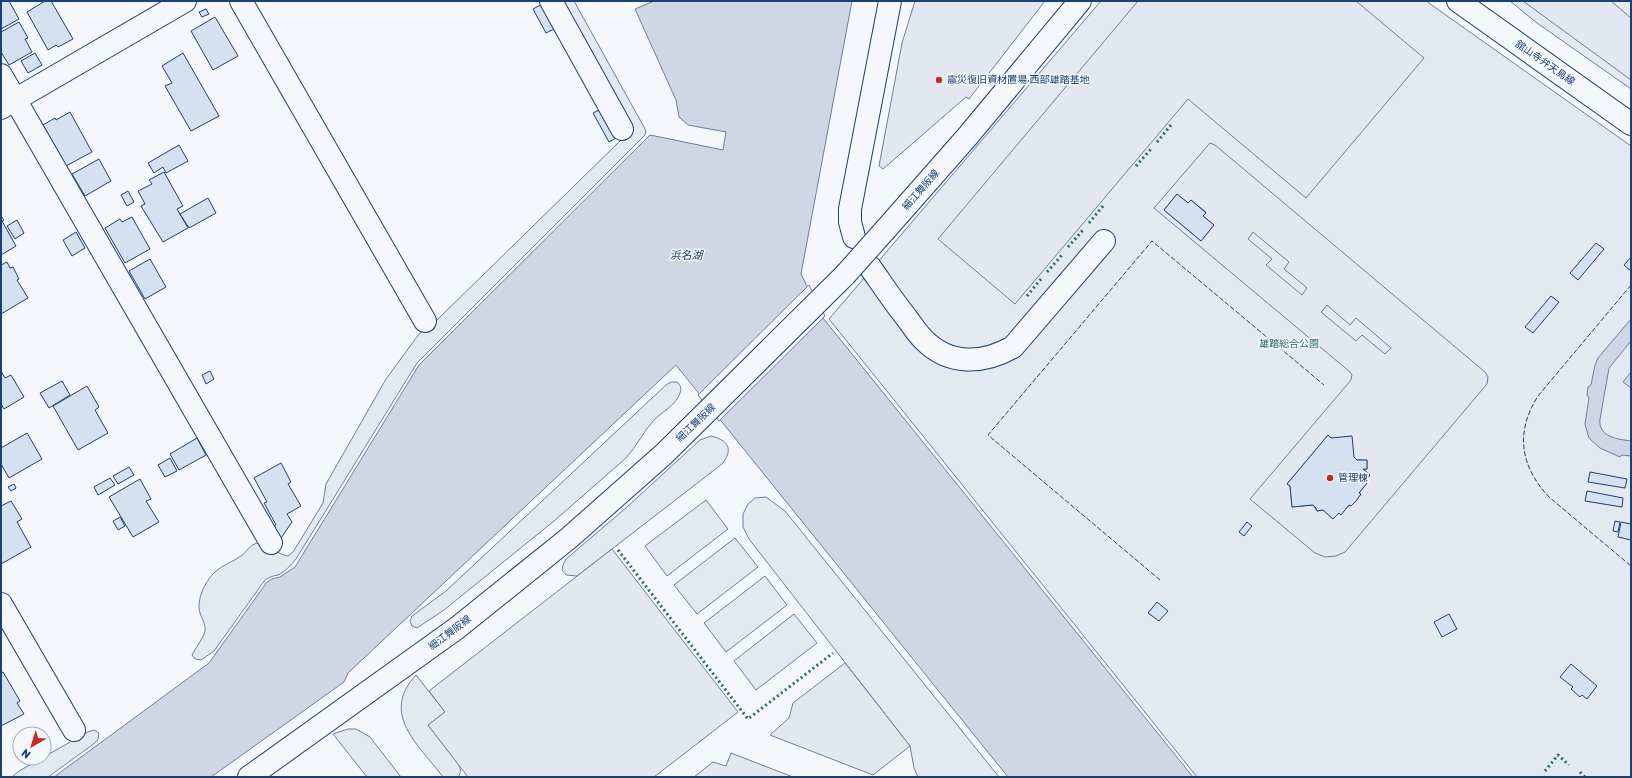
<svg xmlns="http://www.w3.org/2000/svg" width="1632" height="778" font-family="Rubik,'Noto Sans JP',sans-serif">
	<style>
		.green { fill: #e3e9f0; stroke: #687fa3 }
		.parking { fill: #e3e8f0; stroke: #687fa3; fill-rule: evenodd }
		.water { fill: #cfd7e4; stroke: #687fa3 }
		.pier { fill: #f4f7fb; stroke: #687fa3 }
		.building { fill: #d5e0f0; stroke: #1d3f73 }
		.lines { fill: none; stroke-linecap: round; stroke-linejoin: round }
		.minor-casing { stroke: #1d3f73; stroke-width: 24 }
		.major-casing { stroke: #1d3f73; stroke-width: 24 }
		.minor { stroke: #f4f7fb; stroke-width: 22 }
		.major { stroke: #f4f7fb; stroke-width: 22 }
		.major-bridge-casing { stroke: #1d3f73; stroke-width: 24; stroke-linecap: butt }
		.major-bridge { stroke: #f4f7fb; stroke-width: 22 }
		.hedge { stroke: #2c6c60; stroke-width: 3; stroke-dasharray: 2 3; stroke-linecap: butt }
		.fence { stroke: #1d3f73; stroke-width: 1; stroke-dasharray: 5 2; stroke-linecap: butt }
		.poi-dot { fill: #c62828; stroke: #f4f7fb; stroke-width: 1.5 }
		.labels { text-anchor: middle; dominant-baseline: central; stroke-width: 3; stroke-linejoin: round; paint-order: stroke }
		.street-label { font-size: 10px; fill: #1d3f73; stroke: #f4f7fb }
		.poi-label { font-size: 10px; fill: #1d3f73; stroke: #f4f7fb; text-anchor: start }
		.park-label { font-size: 10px; fill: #2c6c60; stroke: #f4f7fb }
		.water-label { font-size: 11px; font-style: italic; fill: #1d3f73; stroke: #f4f7fb }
	</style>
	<rect width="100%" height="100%" fill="#f4f7fb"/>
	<!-- green -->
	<path class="green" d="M 558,1 L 574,1 L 644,127 L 646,131 L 645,135 L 417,363 L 296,559 C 291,565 285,572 278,575 C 272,576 270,577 265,580 L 214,651 L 201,660 L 195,659 L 192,655 C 196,647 203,639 205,631 C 206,625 202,619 200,613 C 196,600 205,581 215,572 C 222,565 233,562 241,556 C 246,553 250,544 258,543 C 266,542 278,555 288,556 L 293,552 L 323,503 L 326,484 L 386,379 L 419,334 L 437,320 L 621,140 Z
		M 1101,1 L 1426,1 L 1631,146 L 1631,777 L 1197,777 L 829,319 Z
		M 1510,1 L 1631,1 L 1631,89 L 1537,23 Z
		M 671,382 L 677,382 C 680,385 682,388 680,393 C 677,404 662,412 654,420 C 643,432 637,446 626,458 L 554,521 L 444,610 L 417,628 L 412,626 L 410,621 L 412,616 L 446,591 L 666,385 Z
		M 711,436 C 728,440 734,449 722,464 L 577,576 L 566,575 L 562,570 L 563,565 L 566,559 L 627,507 L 700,440 Z
		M 766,497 L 785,511 L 999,777 L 918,777 L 914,768 L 910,746 L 749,539 L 743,527 L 743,514 L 748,504 L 755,498 Z
		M 706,500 L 728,529 L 667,576 L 645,546 Z
		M 735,538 L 758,567 L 697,614 L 674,585 Z
		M 765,576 L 787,605 L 726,652 L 704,623 Z
		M 794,614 L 817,643 L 756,690 L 734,661 Z
		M 416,675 L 445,712 L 428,725 L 459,765 C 461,770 461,773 458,777 L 443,777 C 418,744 380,714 416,675 Z
		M 348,729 L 356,729 L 370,737 L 401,777 L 367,777 L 333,734 Z
		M 94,730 L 99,733 L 98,739 L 95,743 L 48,777 L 12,777 L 19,771 L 88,732 Z"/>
	<!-- parking -->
	<path class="parking" d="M 915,1 L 1045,1 L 969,99 L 966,97 L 883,169 L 879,166 L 902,43 Z
		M 1138,1 L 1356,1 L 1424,58 L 1306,198 L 1188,99 L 1015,304 L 938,239 Z
		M 1523,1 L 1611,1 L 1631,18 L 1631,80 Z
		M 1210,143 L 1215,145 L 1485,372 L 1488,377 L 1487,384 L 1367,526 L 1345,552 L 1336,556 L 1325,557 L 1315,553 L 1250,499 L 1351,380 L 1352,375 L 1350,372 L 1154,208 ZM 1177,194 L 1188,203 L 1191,200 L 1206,212 L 1203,216 L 1214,225 L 1201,241 L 1164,210 ZM 1253,232 L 1289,262 L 1284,269 L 1307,288 L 1302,295 L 1266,265 L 1272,259 L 1248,239 ZM 1327,305 L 1350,325 L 1356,318 L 1391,348 L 1385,354 L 1362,335 L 1356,341 L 1321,312 ZM 1328,435 L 1357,460 L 1367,460 L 1367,469 L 1363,469 L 1370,475 L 1365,481 L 1367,483 L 1359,493 L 1361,494 L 1356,501 L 1339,513 L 1333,519 L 1323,510 L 1317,511 L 1313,505 L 1292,507 L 1290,486 L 1287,484 Z
		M 612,549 L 738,712 L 654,777 L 468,777 L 428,725 L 445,712 L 429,691 Z
		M 845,663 L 910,746 L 873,775 L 770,735 L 789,718 L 793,703 Z
		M 731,753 L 793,777 L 694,777 L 713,762 L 726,766 Z"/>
	<!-- water -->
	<path class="water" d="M 654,1 L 852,1 L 801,274 L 823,318 L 1193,777 L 1008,777 L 676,365 L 348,673 L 344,682 L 211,777 L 54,777 L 209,663 L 267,582 L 272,579 L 280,577 L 295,567 L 419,365 L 650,135 L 723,150 L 726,132 L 688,125 L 679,117 L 676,100 L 635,9 Z
		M 1631,319 L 1631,341 L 1609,368 L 1600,419 C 1598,437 1617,439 1631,441 L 1631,456 L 1622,455 L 1620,457 L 1600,448 L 1589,438 L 1585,424 L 1589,398 L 1587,395 L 1588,387 L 1591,385 L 1595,365 L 1598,358 Z
		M 1631,372 L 1631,388 L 1623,382 Z"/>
	<!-- pier -->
	<path class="pier" d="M 809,285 L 825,316 L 719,421 L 698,395 Z"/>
	<!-- building -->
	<path class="building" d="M 3,1 L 9,1 L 19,19 L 1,29 L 1,2 Z
		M 45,1 L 51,1 L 73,39 L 58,47 L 56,45 L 48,50 L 27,12 Z
		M 546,2 L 560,26 L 546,33 L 533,9 Z
		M 206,9 L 209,14 L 202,17 L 199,12 Z
		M 215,17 L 238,56 L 213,70 L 191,31 Z
		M 19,22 L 28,38 L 25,39 L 32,52 L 9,65 L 1,52 L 1,32 Z
		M 35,53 L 42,65 L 28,73 L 21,61 Z
		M 183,53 L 219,116 L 191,131 L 165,86 L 172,83 L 162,66 Z
		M 605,107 L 621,135 L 609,142 L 593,113 Z
		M 70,112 L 92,152 L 66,166 L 43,125 L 55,118 L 56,120 Z
		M 179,145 L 188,161 L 166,173 L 163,167 L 154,173 L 148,163 Z
		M 99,159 L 111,181 L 85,196 L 72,174 Z
		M 164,172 L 183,206 L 177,209 L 188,228 L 163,242 L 141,206 L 145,204 L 138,191 L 152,184 L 149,180 Z
		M 128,191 L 134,202 L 127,206 L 121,195 Z
		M 1177,194 L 1188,203 L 1191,200 L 1206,213 L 1203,216 L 1214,225 L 1201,241 L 1164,210 Z
		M 208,198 L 216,213 L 189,228 L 180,214 Z
		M 1,216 L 4,220 L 2,221 L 16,246 L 1,255 Z
		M 132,217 L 150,249 L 125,263 L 105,228 L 120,219 L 122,222 Z
		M 17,220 L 24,233 L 15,239 L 7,226 Z
		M 76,232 L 85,248 L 72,256 L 63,240 Z
		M 1596,243 L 1604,249 L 1578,280 L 1570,273 Z
		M 1631,257 L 1631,271 L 1624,265 Z
		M 150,259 L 166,287 L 145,299 L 129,271 Z
		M 7,262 L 10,268 L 13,267 L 19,279 L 17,280 L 28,298 L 1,314 L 1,265 Z
		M 1551,296 L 1559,302 L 1533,333 L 1525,327 Z
		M 1,371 L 5,378 L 11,375 L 24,397 L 4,409 L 1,404 Z
		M 210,371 L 214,379 L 206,384 L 202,375 Z
		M 62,381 L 70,395 L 49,408 L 40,393 Z
		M 87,386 L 99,407 L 95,410 L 108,433 L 78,450 L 53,406 Z
		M 27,433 L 42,459 L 9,478 L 1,464 L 1,448 Z
		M 1328,435 L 1331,438 L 1352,436 L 1354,457 L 1357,460 L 1367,460 L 1367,469 L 1363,469 L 1370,475 L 1365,481 L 1367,483 L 1359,493 L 1361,494 L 1356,501 L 1351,506 L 1349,505 L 1341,515 L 1339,513 L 1333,519 L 1323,510 L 1317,511 L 1316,508 L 1313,505 L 1292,507 L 1290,486 L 1287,484 Z
		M 197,438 L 206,455 L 179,470 L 170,454 Z
		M 170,458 L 177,471 L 165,477 L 158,465 Z
		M 281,463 L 291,482 L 288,484 L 301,506 L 287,514 L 292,522 L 281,538 L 274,526 L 276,525 L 264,503 L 267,502 L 254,478 Z
		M 129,467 L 134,475 L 118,484 L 113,476 Z
		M 1590,472 L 1627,479 L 1625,488 L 1588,482 Z
		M 110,478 L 115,485 L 98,495 L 94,487 Z
		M 140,479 L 151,499 L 146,501 L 159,522 L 133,537 L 109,497 Z
		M 14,484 L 16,488 L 11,491 L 8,487 Z
		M 1587,491 L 1623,498 L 1622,507 L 1585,501 Z
		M 11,501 L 22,519 L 17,522 L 31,547 L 1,564 L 1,506 Z
		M 120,517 L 125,526 L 118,530 L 113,521 Z
		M 1615,521 L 1620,522 L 1618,532 L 1613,531 Z
		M 1247,522 L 1252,526 L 1244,536 L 1239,532 Z
		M 1621,522 L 1631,524 L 1631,540 L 1618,537 Z
		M 1157,602 L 1168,611 L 1159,621 L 1148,613 Z
		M 1449,614 L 1457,629 L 1442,637 L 1434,622 Z
		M 1571,664 L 1597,686 L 1587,699 L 1582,695 L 1580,697 L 1571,689 L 1573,687 L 1560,677 Z
		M 3,672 L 20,701 L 17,703 L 24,714 L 1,726 L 1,673 Z"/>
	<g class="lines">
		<!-- minor casing -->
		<g class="minor-casing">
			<path id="minor" d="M 241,1 L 425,321
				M 551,1 L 622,129
				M 1,75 L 271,543
				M 1,108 L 185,1
				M 854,237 L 850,222 L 850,209 L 890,1
				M 870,267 C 882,284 893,301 906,317 C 912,325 917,333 923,339 C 949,366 983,364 1013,347 L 1104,241
				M 1,604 L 74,730"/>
		</g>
		<!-- major casing -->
		<g class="major-casing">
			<path id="major" d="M 1458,1 L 1631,124
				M 886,229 L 967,137 L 1080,1
				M 249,777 L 457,628 L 569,538 L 664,454 L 845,275"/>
		</g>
		<!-- minor -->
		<use href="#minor" class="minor"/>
		<!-- major -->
		<use href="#major" class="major"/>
		<!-- major-bridge casing -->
		<g class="major-bridge-casing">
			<path id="major-bridge" d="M 845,275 L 886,229"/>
		</g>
		<!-- major-bridge -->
		<use href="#major-bridge" class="major-bridge"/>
		<!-- hedge -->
		<path class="hedge" d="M 1157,142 L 1171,125
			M 1136,166 L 1151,149
			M 1089,223 L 1103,206
			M 1068,247 L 1083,230
			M 1047,272 L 1062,255
			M 1027,296 L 1041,279
			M 618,550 L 748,719 L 833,653
			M 1545,771 L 1558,755 L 1569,765
			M 1580,772 L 1585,777"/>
		<!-- fence -->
		<path class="fence" d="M 1631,285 L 1538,396 C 1515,432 1520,466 1549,497 L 1631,566
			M 1160,580 L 988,435 L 1152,241 L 1324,385"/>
	</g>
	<!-- markers -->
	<g class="poi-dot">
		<circle cx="939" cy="80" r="4"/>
		<circle cx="1330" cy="478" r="4"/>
	</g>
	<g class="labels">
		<!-- street labels -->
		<g class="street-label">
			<text transform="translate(1545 63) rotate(35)">舘山寺弁天島線</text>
			<text transform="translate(921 190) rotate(-49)">細江舞阪線</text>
			<text transform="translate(696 423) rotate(-44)">細江舞阪線</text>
			<text transform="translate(450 633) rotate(-37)">細江舞阪線</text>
		</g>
		<!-- poi labels -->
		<g class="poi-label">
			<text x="947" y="80">震災復旧資材置場 西部雄踏基地</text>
			<text x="1338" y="478">管理棟</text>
		</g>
		<!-- park labels -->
		<g class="park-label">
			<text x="1289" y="344">雄踏総合公園</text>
		</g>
		<!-- water labels -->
		<g class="water-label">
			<text x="686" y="255">浜名湖</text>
		</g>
	</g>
	<!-- border -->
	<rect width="1632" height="778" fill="none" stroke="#1d3f73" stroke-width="4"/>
	<!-- north arrow -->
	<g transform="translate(32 746) rotate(218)"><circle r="19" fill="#f4f7fb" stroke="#9eadc5"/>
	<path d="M0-3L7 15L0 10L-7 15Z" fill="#c62828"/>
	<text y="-6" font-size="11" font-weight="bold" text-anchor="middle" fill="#1d3f73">N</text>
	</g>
</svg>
